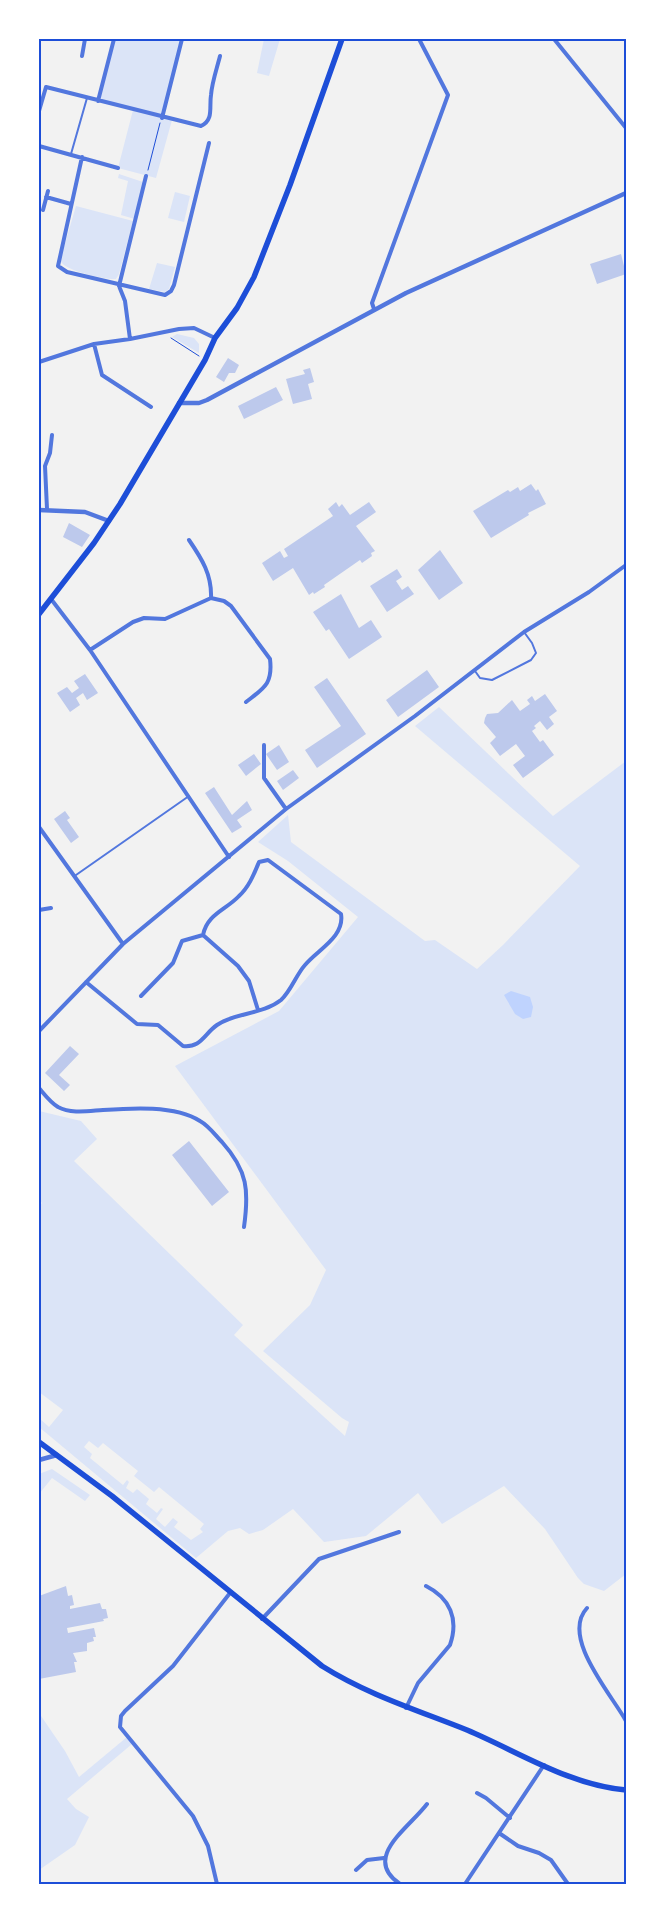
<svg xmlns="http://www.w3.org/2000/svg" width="665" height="1923" font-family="Inter,sans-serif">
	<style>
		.green { fill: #dbe4f7; fill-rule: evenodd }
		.water { fill: #bfd3fe }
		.building { fill: #bdc9ec }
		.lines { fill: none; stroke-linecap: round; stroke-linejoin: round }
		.path { stroke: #1d4ed8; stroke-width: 1 }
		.service { stroke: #5277de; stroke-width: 2 }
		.minor { stroke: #5277de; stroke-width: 4 }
		.tertiary { stroke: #5277de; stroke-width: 4.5 }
		.primary { stroke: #1d4ed8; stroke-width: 5.5 }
		.neatline { fill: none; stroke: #1d4ed8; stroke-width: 2 }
	</style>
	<rect width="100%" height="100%" fill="#f2f2f2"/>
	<!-- green -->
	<path class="green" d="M 114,39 L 182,39 L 162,117 L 172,120 L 156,178 L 118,168 L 133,110 L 98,101 Z
		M 264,39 L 280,39 L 269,76 L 257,73 Z
		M 119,174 L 143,182 L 135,219 L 121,215 L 128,181 L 118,178 Z
		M 175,192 L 190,196 L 184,222 L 168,218 Z
		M 76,206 L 133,221 L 119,274 L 116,279 C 105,280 67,271 61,262 L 61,257 Z
		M 157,263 L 175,267 L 169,289 L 165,292 L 149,289 Z
		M 177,334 L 194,338 L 199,344 L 199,353 L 172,337 Z
		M 439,707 L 553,816 L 626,761 L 626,1574 L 604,1591 L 584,1584 L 578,1578 L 545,1529 L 504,1486 L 442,1524 L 418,1493 L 366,1536 L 324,1542 L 293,1509 L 263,1530 L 249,1534 L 240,1528 L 228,1531 L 196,1558 L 39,1427 L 39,1418 L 49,1427 L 63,1410 L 39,1392 L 39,1206 L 42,1203 L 39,1200 L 39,1111 L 81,1121 L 97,1139 L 74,1161 L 243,1325 L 234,1335 L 345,1436 L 349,1422 L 342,1418 L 263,1351 L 310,1305 L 326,1270 L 175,1066 L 279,1011 L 358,917 L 288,861 L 258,842 L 288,815 L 291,842 L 425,941 L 435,940 L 477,969 L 503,945 L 580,866 L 415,726 ZM 89,1441 L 98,1448 L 103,1443 L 138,1471 L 134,1476 L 154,1492 L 159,1487 L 204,1524 L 200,1529 L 203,1532 L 191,1540 L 174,1527 L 178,1522 L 173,1518 L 165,1527 L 156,1519 L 163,1509 L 161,1508 L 157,1513 L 146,1504 L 149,1499 L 137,1489 L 133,1493 L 126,1488 L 129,1482 L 127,1480 L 123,1485 L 90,1458 L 92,1454 L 84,1447 Z
		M 52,1469 L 90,1495 L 85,1501 L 52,1478 L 39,1494 L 39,1474 Z
		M 39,1713 L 65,1751 L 79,1777 L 127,1737 L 132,1744 L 67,1799 L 76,1809 L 89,1817 L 75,1845 L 39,1870 Z"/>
	<!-- water -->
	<path class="water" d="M 511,991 L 530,997 L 533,1007 L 531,1017 L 523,1019 L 515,1014 L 504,995 Z"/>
	<!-- building -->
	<path class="building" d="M 621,254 L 626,274 L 597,284 L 590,264 Z
		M 228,358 L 239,365 L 235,373 L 229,373 L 224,382 L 216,377 Z
		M 310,368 L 314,382 L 308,384 L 312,399 L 293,404 L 286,379 L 305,374 L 303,370 Z
		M 276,387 L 283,400 L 244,419 L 238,406 Z
		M 531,484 L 536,491 L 538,489 L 546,504 L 528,513 L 529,515 L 491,538 L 473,511 L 508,490 L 510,492 L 518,487 L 520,491 Z
		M 336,502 L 339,507 L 342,504 L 350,515 L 369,502 L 376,512 L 356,526 L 375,551 L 371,553 L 372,556 L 362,563 L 360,560 L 324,585 L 325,587 L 314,594 L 313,592 L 309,595 L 293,568 L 273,581 L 262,563 L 280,551 L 284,558 L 288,556 L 284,549 L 333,516 L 328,509 Z
		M 69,523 L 90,535 L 82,547 L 63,537 Z
		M 440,550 L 463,583 L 439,600 L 418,570 Z
		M 397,569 L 402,577 L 396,581 L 402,590 L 408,586 L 414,594 L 387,612 L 370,586 Z
		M 341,594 L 359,628 L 371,620 L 382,637 L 349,659 L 329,629 L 326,631 L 313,612 Z
		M 427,670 L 439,687 L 398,717 L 386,700 Z
		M 85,674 L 98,693 L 87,700 L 83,693 L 76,698 L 80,705 L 70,712 L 57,693 L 67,687 L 72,693 L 79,688 L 74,681 Z
		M 327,678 L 366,734 L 317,768 L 305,750 L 341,726 L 314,687 Z
		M 545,694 L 557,711 L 549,717 L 554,724 L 547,730 L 540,721 L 534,726 L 536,728 L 532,731 L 540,742 L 543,740 L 554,755 L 523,778 L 513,765 L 525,756 L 516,744 L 500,756 L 490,743 L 496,737 L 484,723 L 485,718 L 487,714 L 498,713 L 512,700 L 520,711 L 530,704 L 527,700 L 532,696 L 535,701 Z
		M 279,745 L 289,762 L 277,770 L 266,754 Z
		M 254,754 L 261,764 L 246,776 L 238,765 Z
		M 293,770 L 299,778 L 283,790 L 277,781 Z
		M 214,787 L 232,815 L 247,801 L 252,810 L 237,820 L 242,827 L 232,833 L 205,793 Z
		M 65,811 L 70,818 L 67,820 L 79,837 L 71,843 L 54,819 Z
		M 70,1046 L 79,1054 L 59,1075 L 70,1085 L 64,1091 L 45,1073 Z
		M 189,1141 L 229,1192 L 212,1206 L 172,1155 Z
		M 66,1586 L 68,1596 L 72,1595 L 74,1605 L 70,1606 L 70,1609 L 100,1603 L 102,1609 L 106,1609 L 108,1618 L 103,1619 L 104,1621 L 67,1628 L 68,1633 L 94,1628 L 96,1637 L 93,1637 L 94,1641 L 87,1643 L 87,1651 L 73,1653 L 77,1662 L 74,1662 L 76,1672 L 39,1679 L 39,1596 Z"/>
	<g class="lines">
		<!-- path -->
		<path class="path" d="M 148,170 L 160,123
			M 171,338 L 199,356"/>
		<!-- service -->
		<path class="service" d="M 71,154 L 87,98
			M 475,671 L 480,678 L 492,680 L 531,660 L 536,653 L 532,643 L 524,632
			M 76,875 L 189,796"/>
		<!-- minor -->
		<path class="minor" d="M 554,39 L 626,128
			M 82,56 L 85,39
			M 98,101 L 114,39
			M 39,111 L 46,87 L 201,126 C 214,120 209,107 211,95 C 212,82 217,68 220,56
			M 162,118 L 182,39
			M 39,146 L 118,168
			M 82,157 L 58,266 L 67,272 L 165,295 L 171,291 L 174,285 L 209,143
			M 46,197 L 71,204
			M 43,210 L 48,191
			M 119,286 L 146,176
			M 119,286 L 125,301 L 130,339
			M 374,309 L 372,303 L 448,95 L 419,39
			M 94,344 L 102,375 L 151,407
			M 39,362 L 94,344 L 130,339 L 179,329 L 194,328 L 215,338
			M 47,509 L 45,466 L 50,453 L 52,435
			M 211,598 L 224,601 L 231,606 L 270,659 C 273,684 264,688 246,702
			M 51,599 L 90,650 L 229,857
			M 90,650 L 133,622 L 144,618 L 165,619 L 211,598 C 212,575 202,559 189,540
			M 264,745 L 264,778 L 286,809
			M 39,827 L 123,944
			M 39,910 L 51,908
			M 203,935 L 238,966 L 249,981 L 258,1010
			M 86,982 L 137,1024 L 158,1025 L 183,1046 C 201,1048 204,1034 217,1025 C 236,1012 262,1015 281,1000 C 291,991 296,975 305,965 C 317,950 345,937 341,914 L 268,860 L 259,862 C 254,874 249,887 239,896 C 226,910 207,914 203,935 L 182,941 L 173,963 L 141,996
			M 39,1031 L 123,944 L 286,809 L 415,716 L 524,632 L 589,592 L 626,565
			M 39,1088 C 45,1095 50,1102 58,1107 C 71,1114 88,1111 103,1110 C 131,1108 175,1105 200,1121 C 209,1126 215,1135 222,1142 C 248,1171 249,1191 244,1227
			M 587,1608 C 560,1637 612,1695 626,1721
			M 262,1619 L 319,1559 L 399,1532
			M 406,1708 L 418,1683 L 450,1645 C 459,1619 450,1598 426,1586
			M 477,1793 L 486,1798 L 510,1818
			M 499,1833 L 518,1846 L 539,1853 L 551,1860 L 568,1884
			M 356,1870 L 367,1860 L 384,1858
			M 217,1884 L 208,1846 L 193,1816 L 120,1727 L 121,1716 L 125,1711 L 173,1666 L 230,1593
			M 400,1884 C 361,1858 409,1828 427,1804
			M 465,1884 L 544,1765"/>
		<!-- tertiary -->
		<path class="tertiary" d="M 179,403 L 199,403 L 207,400 L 406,293 L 626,193
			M 39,510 L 85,512 L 109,521
			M 39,1460 L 57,1455"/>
		<!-- primary -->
		<path class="primary" d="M 39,614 L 94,543 L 120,504 L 205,360 L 215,338 L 237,308 L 254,277 L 290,185 L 342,39
			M 39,1442 L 112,1496 L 322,1666 C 368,1695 417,1710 467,1730 C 519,1752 569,1785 626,1790"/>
	</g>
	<!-- border -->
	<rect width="665" height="1923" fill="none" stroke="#ffffff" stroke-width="80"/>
	<rect x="40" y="40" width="585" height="1843" class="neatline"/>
</svg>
